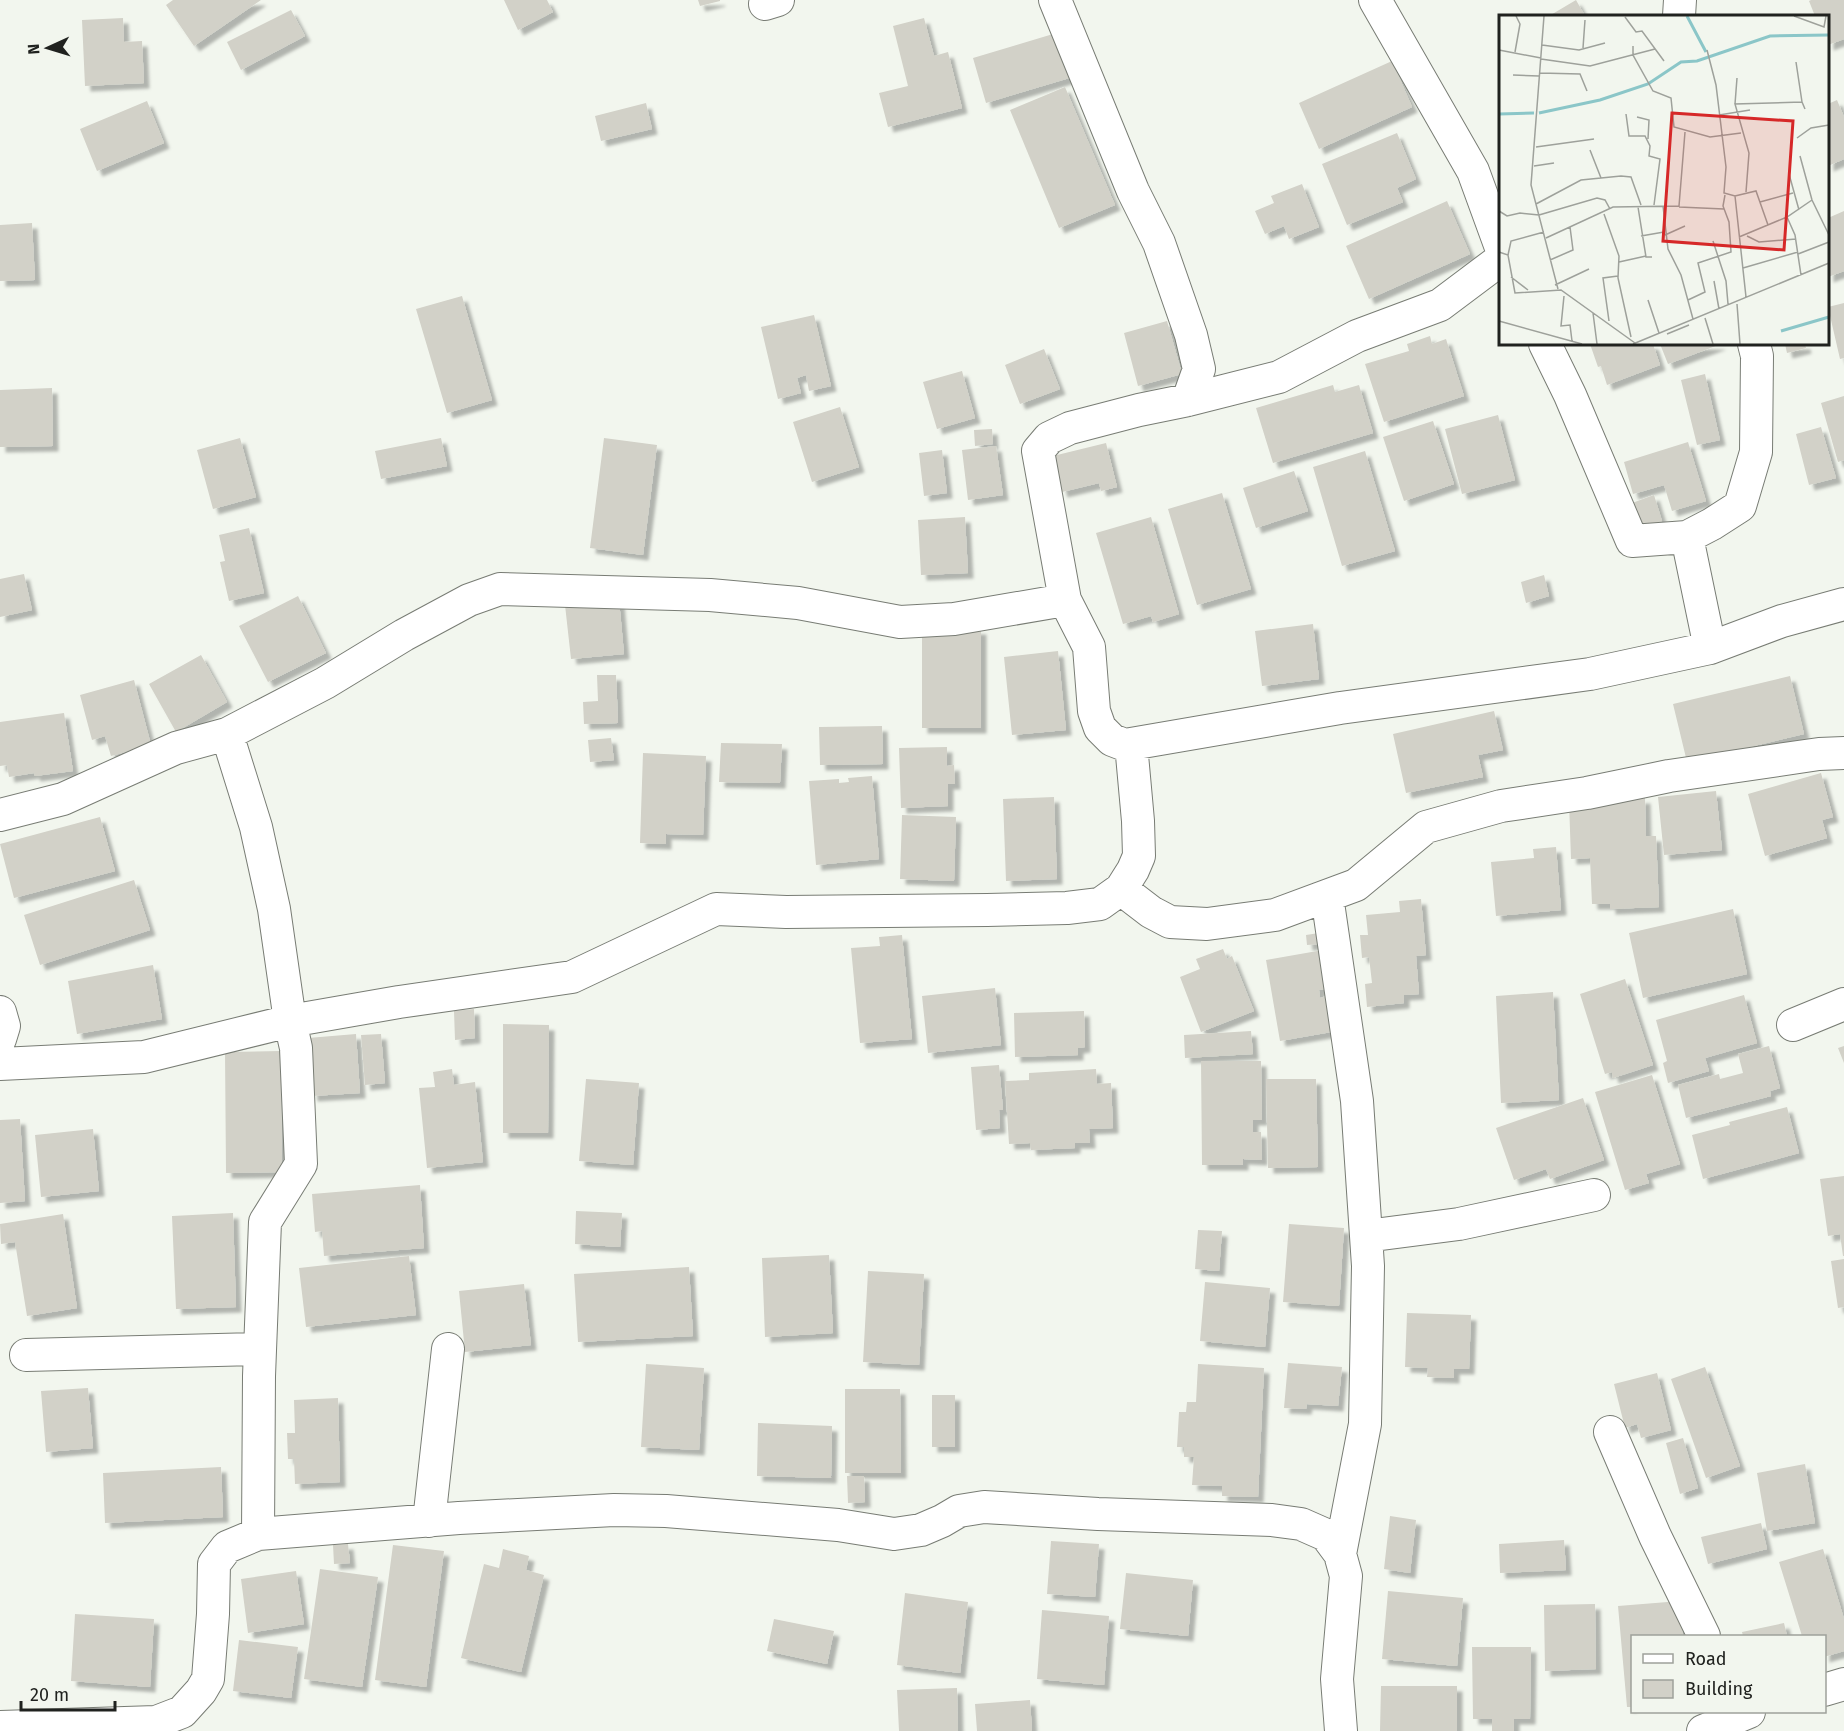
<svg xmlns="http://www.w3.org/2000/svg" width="1844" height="1731" font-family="'Fira Sans',sans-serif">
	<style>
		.building { fill: #d2d1c8; filter: url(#shadow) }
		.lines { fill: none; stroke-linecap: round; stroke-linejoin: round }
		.street-casing { stroke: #787c74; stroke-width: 34 }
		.street { stroke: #fff; stroke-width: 32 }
		.inset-river { fill: none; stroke: #8bc6c8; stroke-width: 3 }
		.inset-road { fill: none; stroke: #9ea19b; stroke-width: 1.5 }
		.view { fill: #d62828; fill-opacity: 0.15; stroke: #d62828; stroke-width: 3 }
		.inset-edge { fill: none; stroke: #20221f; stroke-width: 3 }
	</style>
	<defs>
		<filter id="shadow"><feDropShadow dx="5.5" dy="5.5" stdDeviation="1.5" flood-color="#0004"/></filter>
	</defs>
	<rect width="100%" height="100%" fill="#f2f6ee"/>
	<!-- building -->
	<path class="building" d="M 173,0 L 261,0 L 194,46 L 166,5 Z
		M 504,0 L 547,0 L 553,12 L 518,30 Z
		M 698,0 L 720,0 L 720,1 L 700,6 Z
		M 1576,0 L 1585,16 L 1549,16 Z
		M 1811,0 L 1844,0 L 1844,39 L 1828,45 L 1828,16 L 1815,16 L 1809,1 Z
		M 291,10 L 305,36 L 241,70 L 227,42 Z
		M 123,18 L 124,42 L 142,41 L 144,83 L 85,86 L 82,20 Z
		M 924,18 L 934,56 L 948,52 L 962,108 L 888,127 L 879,93 L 908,86 L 893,26 Z
		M 1063,31 L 1076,76 L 986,103 L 973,58 Z
		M 1392,61 L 1412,107 L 1319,149 L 1299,103 Z
		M 1065,87 L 1115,205 L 1059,228 L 1010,110 Z
		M 1837,100 L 1844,117 L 1844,159 L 1828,166 L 1828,104 Z
		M 147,101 L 164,143 L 97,171 L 80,129 Z
		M 646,103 L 652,129 L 601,141 L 595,116 Z
		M 1397,133 L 1416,179 L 1397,188 L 1403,202 L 1347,225 L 1322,164 Z
		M 1302,184 L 1319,227 L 1289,239 L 1284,226 L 1265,234 L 1255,211 L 1274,203 L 1271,196 Z
		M 1447,201 L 1470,254 L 1369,299 L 1346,246 Z
		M 1844,211 L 1844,271 L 1828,277 L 1828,218 Z
		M 32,223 L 35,280 L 0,281 L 0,225 Z
		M 462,296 L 492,400 L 447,413 L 416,309 Z
		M 1844,303 L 1844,358 L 1840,359 L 1828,307 Z
		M 814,315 L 831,386 L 809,391 L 806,375 L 797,378 L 801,393 L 778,399 L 761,327 Z
		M 1167,321 L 1182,374 L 1138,386 L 1124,333 Z
		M 1430,336 L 1432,344 L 1446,339 L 1464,396 L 1384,422 L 1365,364 L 1409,351 L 1407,344 Z
		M 1590,344 L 1653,344 L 1660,365 L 1607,385 L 1601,366 L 1598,367 Z
		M 1660,344 L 1721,344 L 1668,364 Z
		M 1785,344 L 1805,344 L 1806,348 L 1787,353 Z
		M 1044,349 L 1060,389 L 1020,404 L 1005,365 Z
		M 962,371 L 975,418 L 937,429 L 923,382 Z
		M 1705,374 L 1720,440 L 1697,445 L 1681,380 Z
		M 1333,385 L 1335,392 L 1359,385 L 1373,433 L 1273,463 L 1256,408 Z
		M 52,388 L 53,446 L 0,447 L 0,390 Z
		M 1844,396 L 1844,460 L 1838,462 L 1821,403 Z
		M 840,407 L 859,467 L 812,482 L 793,422 Z
		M 1498,415 L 1515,480 L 1462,494 L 1445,429 Z
		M 1433,421 L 1454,484 L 1404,501 L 1383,437 Z
		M 1821,427 L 1836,478 L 1809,485 L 1796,434 Z
		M 992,429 L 993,444 L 975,446 L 974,430 Z
		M 240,438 L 256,497 L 213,509 L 197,450 Z
		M 441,438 L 447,466 L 381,479 L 375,451 Z
		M 604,438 L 657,445 L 643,555 L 590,548 Z
		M 1688,442 L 1706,501 L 1672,511 L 1664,485 L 1633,494 L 1624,462 Z
		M 1106,443 L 1117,487 L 1101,491 L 1099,483 L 1062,492 L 1053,456 Z
		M 996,446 L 1003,495 L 968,500 L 962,450 Z
		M 942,450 L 947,493 L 924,496 L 919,453 Z
		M 1365,451 L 1395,551 L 1342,566 L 1313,467 Z
		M 1294,471 L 1308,511 L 1256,528 L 1243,488 Z
		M 1222,493 L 1251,589 L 1197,605 L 1168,509 Z
		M 1654,495 L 1662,521 L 1639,528 L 1632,503 Z
		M 965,517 L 968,573 L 921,575 L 918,520 Z
		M 1151,517 L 1179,614 L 1153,622 L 1151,616 L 1123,624 L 1096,533 Z
		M 249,528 L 264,593 L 229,601 L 220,562 L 225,561 L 219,535 Z
		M 24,574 L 32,610 L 0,617 L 0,579 Z
		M 1544,575 L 1549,596 L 1526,603 L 1521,582 Z
		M 298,596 L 326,653 L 268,682 L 239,626 Z
		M 619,600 L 624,654 L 571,659 L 565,605 Z
		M 1313,624 L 1319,679 L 1262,686 L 1255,631 Z
		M 922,629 L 981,629 L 981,728 L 922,728 Z
		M 1058,651 L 1066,730 L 1012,735 L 1004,657 Z
		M 201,655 L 227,702 L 176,732 L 149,684 Z
		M 597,675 L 616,675 L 618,723 L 584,724 L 583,702 L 598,701 Z
		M 1790,676 L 1804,734 L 1687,762 L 1673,704 Z
		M 134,680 L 151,745 L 111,756 L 105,736 L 92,740 L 80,695 Z
		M 1494,711 L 1503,750 L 1478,755 L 1483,777 L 1406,793 L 1393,734 Z
		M 64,713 L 73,771 L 35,776 L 34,773 L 9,777 L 7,765 L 0,766 L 0,722 Z
		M 882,726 L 883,764 L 820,765 L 819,727 Z
		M 611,738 L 614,760 L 590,762 L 588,740 Z
		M 721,743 L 782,744 L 780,783 L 719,782 Z
		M 947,747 L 947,766 L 954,765 L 955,784 L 948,784 L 948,806 L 901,808 L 899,748 Z
		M 643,753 L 706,756 L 703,835 L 666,834 L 666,844 L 640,843 Z
		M 1821,773 L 1833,817 L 1822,820 L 1827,838 L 1765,856 L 1748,794 Z
		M 872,776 L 879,859 L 816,865 L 809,781 L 839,779 L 839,783 L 849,782 L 848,778 Z
		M 1716,791 L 1722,850 L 1664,855 L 1658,797 Z
		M 1054,797 L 1057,879 L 1006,881 L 1003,799 Z
		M 1645,798 L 1646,836 L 1656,836 L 1659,907 L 1610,909 L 1610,904 L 1592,904 L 1590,858 L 1571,859 L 1569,802 Z
		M 902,815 L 956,817 L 954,881 L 900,879 Z
		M 100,817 L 115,871 L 14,898 L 0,844 Z
		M 1556,847 L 1561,910 L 1496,916 L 1491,862 L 1534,858 L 1533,849 Z
		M 134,880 L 150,930 L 40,965 L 24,915 Z
		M 1421,899 L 1426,955 L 1416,956 L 1419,994 L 1404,995 L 1404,1003 L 1367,1007 L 1365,984 L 1372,983 L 1369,957 L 1362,958 L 1360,935 L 1368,935 L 1366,915 L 1400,912 L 1399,901 Z
		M 1733,909 L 1747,974 L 1643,998 L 1629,933 Z
		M 1319,933 L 1320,944 L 1307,945 L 1306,935 Z
		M 902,935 L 912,1039 L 860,1043 L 851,948 L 880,946 L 879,937 Z
		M 1223,949 L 1227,959 L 1232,956 L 1254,1011 L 1201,1032 L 1180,977 L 1200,969 L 1196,959 Z
		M 1323,950 L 1330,988 L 1319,990 L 1320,998 L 1331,995 L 1337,1031 L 1280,1041 L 1266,960 Z
		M 153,965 L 162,1019 L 77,1034 L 68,981 Z
		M 1625,979 L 1653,1065 L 1613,1078 L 1612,1072 L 1605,1074 L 1580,994 Z
		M 995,988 L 1001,1045 L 928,1053 L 922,996 Z
		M 1553,992 L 1559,1100 L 1501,1103 L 1496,996 Z
		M 1744,995 L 1757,1043 L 1705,1058 L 1709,1071 L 1668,1083 L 1663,1063 L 1667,1061 L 1656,1020 Z
		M 474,1009 L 475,1038 L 455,1040 L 454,1011 Z
		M 1084,1011 L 1085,1047 L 1078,1048 L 1078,1055 L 1015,1057 L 1014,1013 Z
		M 503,1024 L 549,1025 L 548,1133 L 503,1133 Z
		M 1251,1031 L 1253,1054 L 1185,1058 L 1184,1035 Z
		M 356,1034 L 360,1093 L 312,1096 L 308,1038 Z
		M 381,1034 L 385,1083 L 365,1085 L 361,1035 Z
		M 1769,1046 L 1780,1088 L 1770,1091 L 1771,1096 L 1686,1118 L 1678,1085 L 1719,1074 L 1720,1079 L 1743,1073 L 1738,1054 Z
		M 1844,1046 L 1844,1063 L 1838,1048 Z
		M 281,1051 L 282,1172 L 226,1173 L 225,1052 Z
		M 1201,1061 L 1261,1061 L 1262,1120 L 1253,1120 L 1253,1132 L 1261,1132 L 1262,1160 L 1243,1159 L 1243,1165 L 1202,1165 Z
		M 999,1065 L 1003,1110 L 999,1110 L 1000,1128 L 976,1130 L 971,1067 Z
		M 452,1069 L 454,1085 L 475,1082 L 483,1162 L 427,1168 L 419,1088 L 435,1087 L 433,1072 Z
		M 1096,1069 L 1097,1084 L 1111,1083 L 1113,1128 L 1089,1129 L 1090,1143 L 1075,1143 L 1075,1148 L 1031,1150 L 1030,1143 L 1009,1144 L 1005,1081 L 1029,1080 L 1029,1073 Z
		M 1652,1075 L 1680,1164 L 1646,1174 L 1649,1183 L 1625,1190 L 1595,1092 Z
		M 586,1079 L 639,1083 L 633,1165 L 579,1161 Z
		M 1266,1079 L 1316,1079 L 1318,1167 L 1268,1168 Z
		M 1583,1098 L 1604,1160 L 1550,1179 L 1546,1169 L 1514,1180 L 1496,1128 Z
		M 1787,1107 L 1799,1153 L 1703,1179 L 1692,1135 L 1730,1125 L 1729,1122 Z
		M 20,1119 L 25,1201 L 0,1203 L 0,1120 Z
		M 93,1129 L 99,1191 L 41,1197 L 35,1135 Z
		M 1844,1176 L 1844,1256 L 1843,1256 L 1840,1234 L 1828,1236 L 1820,1179 Z
		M 420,1185 L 424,1248 L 324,1256 L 322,1231 L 315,1232 L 312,1194 Z
		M 576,1211 L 622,1213 L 620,1247 L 575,1244 Z
		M 233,1213 L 236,1307 L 176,1309 L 172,1216 Z
		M 63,1214 L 77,1308 L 27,1316 L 15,1242 L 1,1244 L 0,1224 Z
		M 1289,1224 L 1344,1228 L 1339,1306 L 1283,1302 Z
		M 1198,1230 L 1222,1231 L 1219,1271 L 1195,1269 Z
		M 829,1255 L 833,1333 L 765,1337 L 762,1258 Z
		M 409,1256 L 416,1315 L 306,1327 L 299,1268 Z
		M 1844,1259 L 1844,1307 L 1838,1308 L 1831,1261 Z
		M 689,1267 L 693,1336 L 578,1342 L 574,1274 Z
		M 868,1271 L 924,1274 L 919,1365 L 863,1362 Z
		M 1205,1282 L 1270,1288 L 1265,1347 L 1200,1341 Z
		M 524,1284 L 531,1345 L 465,1352 L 459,1291 Z
		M 1407,1313 L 1471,1315 L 1469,1369 L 1454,1369 L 1454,1378 L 1427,1377 L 1428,1368 L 1405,1367 Z
		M 1288,1363 L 1342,1367 L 1338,1406 L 1307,1404 L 1306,1409 L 1284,1408 Z
		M 646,1364 L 704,1368 L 699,1450 L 641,1447 Z
		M 1198,1364 L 1264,1368 L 1258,1497 L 1222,1496 L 1222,1486 L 1192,1485 L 1194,1457 L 1184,1457 L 1184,1447 L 1177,1447 L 1179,1412 L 1186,1412 L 1187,1402 L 1196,1402 Z
		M 1705,1367 L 1740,1466 L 1706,1478 L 1671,1379 Z
		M 1657,1373 L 1671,1430 L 1641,1438 L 1637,1424 L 1625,1428 L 1614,1384 Z
		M 88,1388 L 93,1448 L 46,1452 L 41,1391 Z
		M 845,1389 L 900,1389 L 901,1473 L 845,1473 Z
		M 932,1395 L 955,1395 L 955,1447 L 932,1447 Z
		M 338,1398 L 340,1482 L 295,1484 L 294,1459 L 288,1459 L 287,1433 L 295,1433 L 294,1400 Z
		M 758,1423 L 832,1426 L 831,1478 L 757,1476 Z
		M 1683,1438 L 1698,1488 L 1680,1494 L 1666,1443 Z
		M 1805,1464 L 1815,1523 L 1767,1531 L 1757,1473 Z
		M 221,1467 L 223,1517 L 105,1523 L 103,1473 Z
		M 847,1476 L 864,1476 L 865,1502 L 848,1503 Z
		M 1390,1516 L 1416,1520 L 1410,1573 L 1384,1569 Z
		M 1761,1523 L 1767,1549 L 1708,1564 L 1701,1537 Z
		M 1564,1540 L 1566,1570 L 1500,1573 L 1499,1544 Z
		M 1051,1541 L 1099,1544 L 1095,1597 L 1047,1594 Z
		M 348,1544 L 350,1563 L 334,1564 L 333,1545 Z
		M 393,1545 L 444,1551 L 426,1687 L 375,1680 Z
		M 503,1549 L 529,1556 L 526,1570 L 544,1575 L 521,1672 L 461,1658 L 484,1564 L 499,1568 Z
		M 1823,1549 L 1844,1619 L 1844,1651 L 1824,1657 L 1824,1636 L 1802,1636 L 1779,1562 Z
		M 320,1569 L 378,1577 L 362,1687 L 304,1679 Z
		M 296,1571 L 304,1624 L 248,1633 L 241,1579 Z
		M 1126,1573 L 1193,1580 L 1188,1636 L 1120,1629 Z
		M 1388,1591 L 1463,1598 L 1457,1666 L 1382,1659 Z
		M 905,1593 L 968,1602 L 960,1673 L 897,1665 Z
		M 1680,1601 L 1683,1636 L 1632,1636 L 1632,1707 L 1627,1707 L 1618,1606 Z
		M 1595,1604 L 1596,1669 L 1545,1671 L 1544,1605 Z
		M 1042,1610 L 1109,1616 L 1104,1685 L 1037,1679 Z
		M 75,1614 L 154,1619 L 150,1687 L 71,1681 Z
		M 774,1619 L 834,1631 L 827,1664 L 767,1651 Z
		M 1784,1623 L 1787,1636 L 1743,1636 L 1742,1632 Z
		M 239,1640 L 298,1647 L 291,1698 L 233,1691 Z
		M 1472,1647 L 1531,1647 L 1530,1719 L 1514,1719 L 1514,1731 L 1492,1731 L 1492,1719 L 1473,1719 Z
		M 1381,1686 L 1457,1686 L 1457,1731 L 1380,1731 Z
		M 957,1688 L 958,1731 L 899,1731 L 897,1690 Z
		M 1030,1700 L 1032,1731 L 977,1731 L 975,1704 Z"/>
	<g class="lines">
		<!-- street casing -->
		<g class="street-casing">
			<path id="street" d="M 1055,0 L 1133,191 L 1159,243 L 1191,335 L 1199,369 L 1188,400
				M 1375,0 L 1473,171 L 1500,245
				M 765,4 L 778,0
				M 1679,16 L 1680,0
				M 1500,260 L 1440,305 L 1357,336 L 1279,377 L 1188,400 L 1139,410 L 1070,428 L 1049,438 L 1038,451 L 1065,600 L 1089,647 L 1094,711 L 1100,728 L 1112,740 L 1125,745 L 1340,708 L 1590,674 L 1710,648 L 1782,621 L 1844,604
				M 1545,344 L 1570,395 L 1632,541 L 1687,537 L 1712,524 L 1740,506 L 1756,452 L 1757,356 L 1754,344
				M 1687,537 L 1710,648
				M 227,734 L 256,827 L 274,909 L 290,1021 L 296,1048 L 301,1164 L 265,1222 L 259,1376 L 258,1534
				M 0,815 L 63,799 L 176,748 L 227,734 L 325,683 L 404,635 L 469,600 L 500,589 L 710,595 L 798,603 L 900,622 L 954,619 L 1065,600
				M 1121,889 L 1151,912 L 1170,922 L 1207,924 L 1275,915 L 1356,885 L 1426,827 L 1501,806 L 1587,793 L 1669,776 L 1819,754 L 1844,753
				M 1327,896 L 1357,1101 L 1368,1266 L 1365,1424 L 1340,1554
				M 0,1012 L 4,1026 L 0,1039
				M 1793,1025 L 1844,1004
				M 0,1064 L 144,1057 L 290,1021 L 399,1002 L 572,977 L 716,909 L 786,912 L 987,910 L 1067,908 L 1100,904 L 1121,889 L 1133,870 L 1139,856 L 1138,821 L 1131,744
				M 1366,1236 L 1459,1224 L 1594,1195
				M 26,1355 L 260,1349
				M 1610,1432 L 1655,1536 L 1704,1636
				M 429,1521 L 448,1349
				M 1824,1690 L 1844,1684
				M 0,1727 L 156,1722 L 182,1712 L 201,1691 L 208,1679 L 213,1614 L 214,1564 L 227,1547 L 258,1534 L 459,1518 L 614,1510 L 666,1511 L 838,1525 L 894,1534 L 921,1530 L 942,1521 L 959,1511 L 984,1507 L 1098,1514 L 1272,1520 L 1301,1524 L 1326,1535 L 1340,1554 L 1346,1576 L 1337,1679 L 1341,1731
				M 1703,1731 L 1749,1712"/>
		</g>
		<!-- street -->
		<use href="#street" class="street"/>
	</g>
	<!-- overview -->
	<g transform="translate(1499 15)">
		<rect width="330" height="330" fill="#f2f6ee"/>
		<path class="inset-river" d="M 188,1 L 207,37M 40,98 L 101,85 L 149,69 L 182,47 L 198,46 L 271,21 L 330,20M 0,99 L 35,98M 282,316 L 330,302"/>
		<path class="inset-road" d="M 45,1 L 32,170 L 59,274M 295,1 L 325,12 L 327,1M 126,2 L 137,17 L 143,16 L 165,46M 43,30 L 80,35 L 106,28M 134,31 L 134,40 L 154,76 L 172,83 L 175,112 L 211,122 L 242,118M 84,33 L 86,5M 0,35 L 42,43M 208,35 L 217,70 L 227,152 L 225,178 L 236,181 L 257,176 L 269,210M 16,37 L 21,9 L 17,1M 42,44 L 91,51 L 156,34M 297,47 L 303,87M 41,58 L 81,59 L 88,76M 14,60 L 40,61M 236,89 L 238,63M 127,99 L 130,121 L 146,121 L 151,131 L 150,141 L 161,144 L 155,190M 220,100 L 251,95M 138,102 L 150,105 L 149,124M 298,123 L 312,113 L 330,110M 37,132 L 95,124M 91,135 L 102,163M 301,141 L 313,185 L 330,220M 35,151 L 55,148M 290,159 L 300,195M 247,177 L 250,138 L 236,89 L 303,87 L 306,94M 236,181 L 247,282M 261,187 L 294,178M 37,189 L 82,165 L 122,161 L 132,162 L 142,190M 164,191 L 169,234 L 182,260 L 194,304M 139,192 L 147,242 L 153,242M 180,192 L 225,194M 0,196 L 8,201 L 21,198 L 40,200M 105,199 L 120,241 L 119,263 L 132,322M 40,200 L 98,183 L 106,185 L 111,194M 288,202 L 296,220 L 302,260M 166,220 L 186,211M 142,221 L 165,217M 248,221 L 260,227 L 297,224M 240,222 L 288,202 L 313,185M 47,223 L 114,192 L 180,191 L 186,117M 214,226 L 227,266 L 229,289M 0,237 L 9,240 L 16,278 L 62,275 L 136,328M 299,239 L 330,227M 9,240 L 12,226 L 45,217M 51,245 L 74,235 L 71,212M 120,247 L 147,241M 244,253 L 299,237M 12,262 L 29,275M 215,266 L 220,294M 56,270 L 90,254M 65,281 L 62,311 L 71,310 L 73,326M 149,285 L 160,318M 189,285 L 206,277 L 199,248 L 232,237 L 230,207 L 224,191 L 226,180M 238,289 L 241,329M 94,298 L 98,329M 206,303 L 214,329M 0,306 L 83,329M 110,306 L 104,263 L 119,261M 168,319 L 190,310M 134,329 L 330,248"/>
		<path class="view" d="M 173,98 L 294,106 L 285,235 L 164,226 Z"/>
		<rect width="330" height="330" class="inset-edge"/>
	</g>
	<!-- legend -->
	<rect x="1631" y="1635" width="195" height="78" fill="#f2f6ee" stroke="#9ea19b" stroke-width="1.5"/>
	<rect x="1643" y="1654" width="30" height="9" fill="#ffffff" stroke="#9ea19b" stroke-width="1.5"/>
	<text x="1685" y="1665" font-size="18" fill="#20221f">Road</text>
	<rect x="1643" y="1680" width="30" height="18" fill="#d2d1c8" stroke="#9ea19b" stroke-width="1.5"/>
	<text x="1685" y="1695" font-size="18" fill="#20221f">Building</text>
	<!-- north arrow -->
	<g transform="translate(48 48) rotate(266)" stroke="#f2f6ee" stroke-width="4.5" paint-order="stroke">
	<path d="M0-4.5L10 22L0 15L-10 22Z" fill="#20221f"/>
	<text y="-9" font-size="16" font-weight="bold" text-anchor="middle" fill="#20221f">N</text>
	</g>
	<!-- scale -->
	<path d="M21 1701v9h94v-9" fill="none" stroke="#20221f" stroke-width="3"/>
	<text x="30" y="1701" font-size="18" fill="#20221f" stroke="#f2f6ee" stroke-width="4.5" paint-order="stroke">20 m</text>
</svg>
